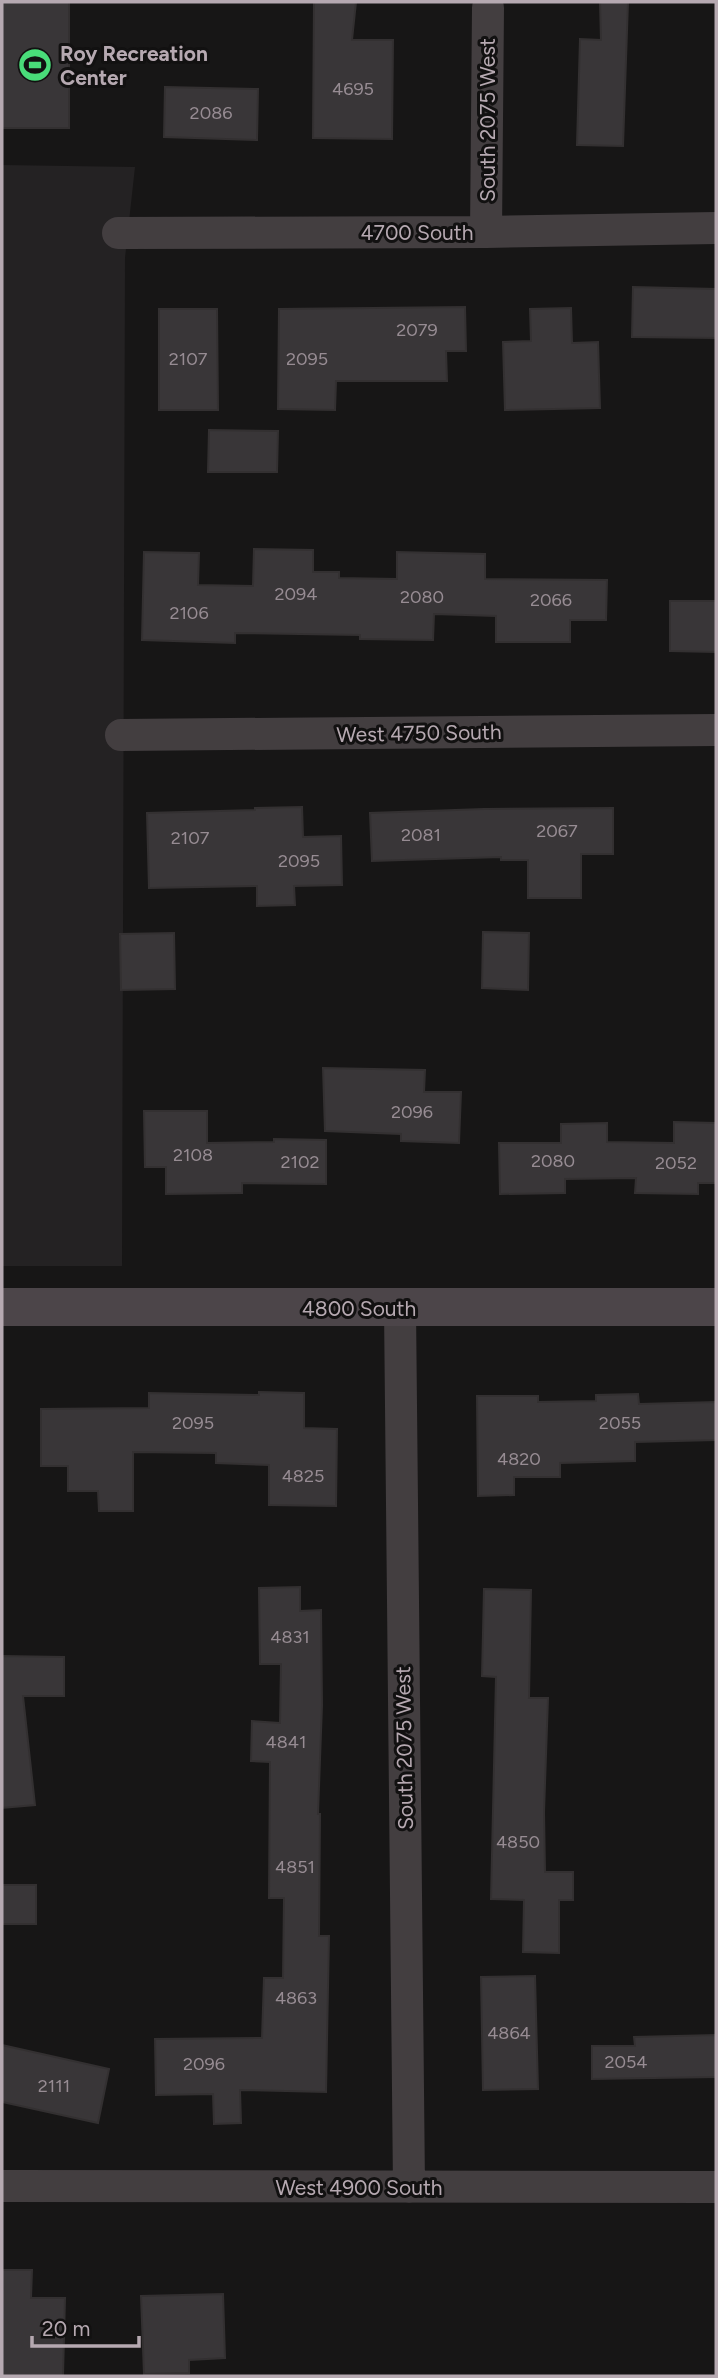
<svg xmlns="http://www.w3.org/2000/svg" width="718" height="2378" font-family="Figtree,sans-serif">
	<style>
		.built { fill: #242223 }
		.building { fill: #393638; stroke: #333031; stroke-width: 2 }
		.lines { fill: none; stroke-linecap: round; stroke-linejoin: round }
		.minor { stroke: #433e40; stroke-width: 32 }
		.secondary { stroke: #4c4549; stroke-width: 38 }
		.labels { text-anchor: middle; dominant-baseline: central; stroke-width: 6; stroke-linejoin: round; paint-order: stroke }
		.number-label { font-size: 18px; fill: #978c93 }
		.poi-label { font-size: 21px; font-weight: bold; fill: #b6a9b1; stroke: #121111; text-anchor: start }
		.street-label { font-size: 21px; fill: #b6a9b1; stroke: #121111 }
	</style>
	<rect width="100%" height="100%" fill="#171616"/>
	<!-- built -->
	<path class="built" d="M 2,165 L 135,167 L 125,258 L 122,1266 L 2,1266 Z"/>
	<!-- building -->
	<path class="building" d="M 2,2 L 69,2 L 69,128 L 2,128 Z
		M 314,2 L 356,2 L 352,40 L 393,40 L 392,139 L 313,138 Z
		M 600,2 L 628,2 L 623,146 L 577,145 L 580,39 L 601,40 Z
		M 165,87 L 258,89 L 257,140 L 164,137 Z
		M 633,287 L 716,289 L 716,338 L 632,337 Z
		M 465,307 L 466,351 L 446,351 L 447,381 L 336,381 L 335,410 L 278,409 L 279,309 Z
		M 571,308 L 572,343 L 598,342 L 600,408 L 505,410 L 503,342 L 531,341 L 530,309 Z
		M 159,309 L 217,309 L 218,410 L 159,410 Z
		M 209,430 L 278,431 L 277,472 L 208,472 Z
		M 254,549 L 313,550 L 313,572 L 339,572 L 339,578 L 397,579 L 397,552 L 485,554 L 485,579 L 607,580 L 606,620 L 570,620 L 570,642 L 496,642 L 496,616 L 434,614 L 433,640 L 360,639 L 360,635 L 235,633 L 235,643 L 142,640 L 144,552 L 199,553 L 198,585 L 253,586 Z
		M 670,601 L 716,601 L 716,652 L 670,651 Z
		M 302,807 L 303,837 L 341,836 L 342,885 L 294,886 L 295,905 L 257,906 L 257,886 L 149,888 L 147,813 L 255,810 L 255,808 Z
		M 613,808 L 613,854 L 581,854 L 581,898 L 528,898 L 528,860 L 501,860 L 501,857 L 372,861 L 370,813 L 484,809 Z
		M 483,932 L 529,933 L 528,990 L 482,988 Z
		M 174,933 L 175,989 L 121,990 L 120,934 Z
		M 323,1068 L 425,1070 L 424,1092 L 461,1092 L 459,1143 L 401,1141 L 401,1134 L 325,1131 Z
		M 144,1111 L 207,1111 L 207,1143 L 274,1142 L 274,1139 L 326,1140 L 326,1184 L 242,1183 L 242,1193 L 166,1194 L 166,1167 L 145,1167 Z
		M 674,1122 L 716,1123 L 716,1183 L 698,1183 L 698,1194 L 635,1193 L 636,1178 L 565,1179 L 565,1193 L 500,1194 L 499,1143 L 561,1143 L 561,1124 L 607,1123 L 607,1142 L 674,1143 Z
		M 259,1392 L 304,1393 L 304,1428 L 337,1429 L 336,1506 L 269,1505 L 269,1465 L 216,1463 L 216,1453 L 133,1452 L 133,1511 L 99,1511 L 98,1491 L 68,1491 L 68,1466 L 41,1466 L 41,1409 L 149,1408 L 149,1393 L 259,1395 Z
		M 638,1394 L 639,1404 L 716,1402 L 716,1440 L 635,1442 L 635,1461 L 560,1463 L 560,1477 L 514,1477 L 514,1495 L 478,1496 L 477,1396 L 538,1396 L 538,1402 L 596,1401 L 596,1395 Z
		M 300,1587 L 300,1611 L 321,1610 L 322,1705 L 318,1814 L 320,1814 L 319,1936 L 329,1936 L 326,2092 L 240,2090 L 241,2123 L 214,2124 L 213,2094 L 156,2095 L 155,2039 L 262,2038 L 264,1978 L 283,1978 L 284,1898 L 269,1898 L 270,1762 L 251,1761 L 252,1721 L 280,1723 L 281,1664 L 260,1664 L 259,1588 Z
		M 484,1589 L 531,1590 L 529,1698 L 548,1698 L 544,1812 L 545,1872 L 573,1872 L 573,1900 L 559,1900 L 559,1953 L 523,1952 L 524,1900 L 491,1899 L 496,1677 L 482,1676 Z
		M 2,1656 L 64,1657 L 64,1696 L 23,1696 L 35,1805 L 2,1808 Z
		M 2,1885 L 36,1885 L 36,1924 L 2,1924 Z
		M 535,1976 L 538,2089 L 483,2090 L 481,1977 Z
		M 716,2035 L 716,2077 L 592,2079 L 592,2046 L 635,2046 L 634,2037 Z
		M 2,2045 L 109,2069 L 98,2123 L 2,2102 Z
		M 2,2270 L 32,2270 L 31,2298 L 65,2298 L 63,2376 L 2,2376 Z
		M 223,2294 L 225,2358 L 189,2360 L 189,2373 L 144,2374 L 141,2296 Z"/>
	<g class="lines">
		<!-- minor -->
		<path class="minor" d="M 486,232 L 488,8
			M 118,233 L 486,232 L 716,228
			M 121,735 L 716,730
			M 400,1308 L 409,2187
			M 2,2186 L 716,2187"/>
		<!-- secondary -->
		<path class="secondary" d="M 2,1307 L 716,1307"/>
	</g>
	<!-- icons -->
	<defs>
		<g id="stadium-disc" transform="scale(1.75)"><circle r="9.5" fill="#49dc79" stroke="#121111"/><path d="M0-5a6.5 5 0 1 0 0 10a6.5 5 0 1 0 0-10ZM-3.5-1.8h7v3.6h-7Z" fill="#111"/></g>
	</defs>
	<g fill-rule="evenodd">
		<use href="#stadium-disc" x="35" y="65"/>
	</g>
	<g class="labels">
		<!-- number labels -->
		<g class="number-label">
			<text x="353" y="89">4695</text>
			<text x="211" y="113">2086</text>
			<text x="417" y="330">2079</text>
			<text x="188" y="359">2107</text>
			<text x="307" y="359">2095</text>
			<text x="296" y="594">2094</text>
			<text x="422" y="597">2080</text>
			<text x="551" y="600">2066</text>
			<text x="189" y="613">2106</text>
			<text x="557" y="831">2067</text>
			<text x="421" y="835">2081</text>
			<text x="190" y="838">2107</text>
			<text x="299" y="861">2095</text>
			<text x="412" y="1112">2096</text>
			<text x="193" y="1155">2108</text>
			<text x="553" y="1161">2080</text>
			<text x="300" y="1162">2102</text>
			<text x="676" y="1163">2052</text>
			<text x="193" y="1423">2095</text>
			<text x="620" y="1423">2055</text>
			<text x="519" y="1459">4820</text>
			<text x="303" y="1476">4825</text>
			<text x="290" y="1637">4831</text>
			<text x="286" y="1742">4841</text>
			<text x="518" y="1842">4850</text>
			<text x="295" y="1867">4851</text>
			<text x="296" y="1998">4863</text>
			<text x="509" y="2033">4864</text>
			<text x="626" y="2062">2054</text>
			<text x="204" y="2064">2096</text>
			<text x="54" y="2086">2111</text>
		</g>
		<!-- poi labels -->
		<g class="poi-label">
			<text x="60" y="53">Roy Recreation<tspan x="60" dy="24">Center</tspan></text>
		</g>
		<!-- street labels -->
		<g class="street-label">
			<text transform="translate(487 120) rotate(-90)">South 2075 West</text>
			<text x="417" y="232">4700 South</text>
			<text transform="translate(419 733) rotate(-1)">West 4750 South</text>
			<text x="359" y="1308">4800 South</text>
			<text transform="translate(404 1748) rotate(-91)">South 2075 West</text>
			<text x="359" y="2187">West 4900 South</text>
		</g>
	</g>
	<!-- border -->
	<rect width="718" height="2378" fill="none" stroke="#b6a9b1" stroke-width="7"/>
	<!-- scale -->
	<path d="M32 2336v10h107v-10" fill="none" stroke="#b6a9b1" stroke-width="3.5"/>
	<text x="42" y="2336" font-size="21" fill="#b6a9b1" stroke="#121111" stroke-width="5" paint-order="stroke">20 m</text>
</svg>
